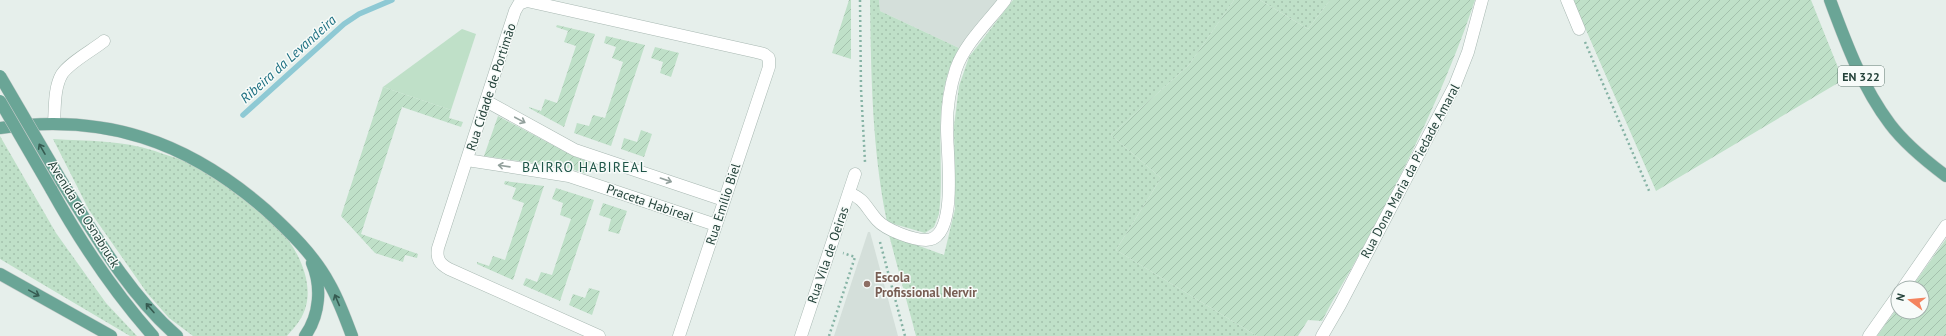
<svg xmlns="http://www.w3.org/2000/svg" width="1946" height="336" font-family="'PT Sans',sans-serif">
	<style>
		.built { fill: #d4dfda }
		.grass { fill: url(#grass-dots) }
		.park { fill: #bfe0c8 }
		.garden { fill: url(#garden-furrows) }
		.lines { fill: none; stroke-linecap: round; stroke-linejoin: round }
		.stream { stroke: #8ec9d4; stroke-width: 5.5 }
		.minor-casing { stroke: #a8b8b2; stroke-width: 13 }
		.major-casing { stroke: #c2cac8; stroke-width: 13 }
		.path { stroke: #86b3a5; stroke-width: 2.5; stroke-dasharray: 2 3; stroke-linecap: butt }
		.minor { stroke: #fff; stroke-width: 12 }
		.major { stroke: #6aa596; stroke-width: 12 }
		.major-bridge-casing { stroke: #c2cac8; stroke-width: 13; stroke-linecap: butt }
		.major-bridge { stroke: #6aa596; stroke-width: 12 }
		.oneway { stroke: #92a09c }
		.oneway2 { stroke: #365b51 }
		.education-dot { fill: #8d6e63; stroke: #f7fbf9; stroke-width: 1.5 }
		.labels { text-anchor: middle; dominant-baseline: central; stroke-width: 3; stroke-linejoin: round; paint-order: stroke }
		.shield { fill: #f7fbf9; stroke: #637a73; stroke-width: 1 }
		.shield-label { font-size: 12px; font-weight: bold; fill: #24423a }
		.street-label { font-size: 13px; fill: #24423a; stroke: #f7fbf9 }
		.education-label { font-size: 13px; font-weight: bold; fill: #785e54; stroke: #f7fbf9; text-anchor: start }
		.water-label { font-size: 14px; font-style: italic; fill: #1c6f80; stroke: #f7fbf9 }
		.neighbourhood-label { font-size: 14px; letter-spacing: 1px; fill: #1f5548; stroke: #f7fbf9 }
	</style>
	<defs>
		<pattern id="grass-dots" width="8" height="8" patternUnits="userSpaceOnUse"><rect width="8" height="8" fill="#bfe0c8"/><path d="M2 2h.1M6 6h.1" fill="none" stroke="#a4c1ad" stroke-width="1.8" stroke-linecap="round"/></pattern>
		<pattern id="garden-furrows" width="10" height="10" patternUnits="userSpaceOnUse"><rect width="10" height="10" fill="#bfe0c8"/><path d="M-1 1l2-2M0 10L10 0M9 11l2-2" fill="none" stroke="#a4c1ad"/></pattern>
	</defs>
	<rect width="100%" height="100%" fill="#e6efeb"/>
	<!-- built -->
	<path class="built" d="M 879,0 L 997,0 L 959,48 L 880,11 Z
		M 868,232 L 870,232 L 898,336 L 834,336 Z"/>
	<!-- grass -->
	<path class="grass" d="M 870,0 L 879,0 L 880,11 L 959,48 C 929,101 946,157 939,214 L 934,227 L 925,233 L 887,222 C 872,149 871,74 870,0 Z
		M 1013,0 L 1234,0 L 1189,65 L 1111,135 L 1161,178 L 1116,250 L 1257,336 L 916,336 L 889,235 L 944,255 L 955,209 L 954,126 L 959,86 L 969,57 Z
		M 1260,0 L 1330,0 L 1308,29 Z
		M 0,136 L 56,233 L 106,303 L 137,336 L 130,336 L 0,259 Z
		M 53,139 C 87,141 122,140 155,151 C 165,155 175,157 184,161 C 215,175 267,213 288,240 C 301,257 312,284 306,306 C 303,318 295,327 287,336 L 193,336 L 169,318 L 147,293 L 89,210 Z"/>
	<!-- park -->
	<path class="park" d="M 462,29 L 476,34 L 451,110 L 383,87 Z"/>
	<!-- garden -->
	<path class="garden" d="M 849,0 L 851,0 L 851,59 L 832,53 Z
		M 1234,0 L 1260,0 L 1308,29 L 1330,0 L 1475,0 C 1446,87 1405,169 1362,249 C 1349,274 1334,297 1322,321 L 1308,320 L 1298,336 L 1257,336 L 1116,250 L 1161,178 L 1111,135 L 1189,65 Z
		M 1573,0 L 1811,0 L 1843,80 L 1656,191 Z
		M 557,25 L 595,34 L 564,127 L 529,108 L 529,107 L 541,111 L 545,99 L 557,103 L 576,46 L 564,42 L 568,31 L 556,27 Z
		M 606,36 L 645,45 L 611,146 L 574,133 L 577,123 L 589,126 L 593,115 L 605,118 L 623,62 L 612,58 L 616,47 L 604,43 Z
		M 655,47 L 679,53 L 671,77 L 660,73 L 663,62 L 651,58 Z
		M 383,87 L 451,110 L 449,118 L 463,122 L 461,127 L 402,107 L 361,234 L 418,254 L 417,258 L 405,255 L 403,262 L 375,253 L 341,216 Z
		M 498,116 L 573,156 L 590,162 L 586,174 L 569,168 L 484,156 Z
		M 641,130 L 652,134 L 644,157 L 621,149 L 624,138 L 637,142 Z
		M 505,181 L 544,186 L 513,280 L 477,264 L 477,262 L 489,266 L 493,256 L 505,260 L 524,203 L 512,199 L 516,188 L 504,184 Z
		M 556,188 L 594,200 L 560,301 L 523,285 L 526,278 L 537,282 L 541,272 L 552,275 L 571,219 L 560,215 L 563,203 L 552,199 Z
		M 603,203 L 627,211 L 619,234 L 608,231 L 611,219 L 599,215 Z
		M 1946,239 L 1946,336 L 1877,336 L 1898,307 L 1898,312 L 1922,312 L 1922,288 L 1911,288 Z
		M 589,288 L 600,291 L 592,315 L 569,305 L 573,294 L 585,298 Z"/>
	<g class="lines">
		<!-- stream -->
		<path class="stream" d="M 243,115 L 344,24 L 359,14 L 392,0"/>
		<!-- minor casing -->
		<g class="minor-casing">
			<path id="minor" d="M 1567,0 L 1579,29
				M 486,101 L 575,150 L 724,200
				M 54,123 C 55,108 54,87 62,74 C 70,62 93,50 104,41
				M 467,160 L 569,176 L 716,225
				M 849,193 C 865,199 866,208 877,220 C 886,230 913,240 926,240 C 960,240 946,148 947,126 C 947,107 950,87 956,69 C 965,43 989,21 1005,0
				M 1903,288 L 1946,226
				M 599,336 L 449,269 C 440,264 436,259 438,248 L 515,11 L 519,4 L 527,1 L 756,52 L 764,54 L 769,58 L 769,67 L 679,336
				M 801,336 L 855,174
				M 1322,336 L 1340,305 L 1455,85 L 1468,52 L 1482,0
				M 1869,336 L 1898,295"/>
		</g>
		<!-- major casing -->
		<g class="major-casing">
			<path id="major" d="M 1830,0 C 1846,43 1862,87 1890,124 C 1905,144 1926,161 1946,176
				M 0,128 C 105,113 187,141 266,210 C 289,231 314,255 329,283 C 339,300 345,318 352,336
				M 62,182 C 95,235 129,295 177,336
				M 51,189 C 80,241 113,291 153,336
				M 0,274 L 111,336
				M 305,336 C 320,315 322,286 312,263"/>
		</g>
		<!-- path -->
		<path class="path" d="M 860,0 L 861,89 L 865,162
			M 1585,42 L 1650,193
			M 880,242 L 905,336
			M 829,336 L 855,257 L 843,253"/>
		<!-- minor -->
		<use href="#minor" class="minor"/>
		<!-- major -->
		<use href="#major" class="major"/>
		<!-- major-bridge casing -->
		<g class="major-bridge-casing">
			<path id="major-bridge" d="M 0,76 L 62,182
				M 0,101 L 51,189"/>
		</g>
		<!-- major-bridge -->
		<use href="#major-bridge" class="major-bridge"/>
	</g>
	<!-- one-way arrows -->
	<defs><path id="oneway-shaft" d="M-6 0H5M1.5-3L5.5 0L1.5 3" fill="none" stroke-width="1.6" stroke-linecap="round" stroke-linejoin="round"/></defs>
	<g class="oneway">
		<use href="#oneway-shaft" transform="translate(520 120) rotate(28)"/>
		<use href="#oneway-shaft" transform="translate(504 166) rotate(-172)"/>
		<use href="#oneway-shaft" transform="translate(666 180) rotate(19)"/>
	</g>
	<g class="oneway2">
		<use href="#oneway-shaft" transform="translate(42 149) rotate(-120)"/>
		<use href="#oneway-shaft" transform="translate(34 293) rotate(29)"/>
		<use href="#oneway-shaft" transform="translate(337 300) rotate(-113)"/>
		<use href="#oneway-shaft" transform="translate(150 308) rotate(-131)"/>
	</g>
	<!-- markers -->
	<circle class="education-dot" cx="867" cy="284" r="4"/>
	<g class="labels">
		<!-- shield labels -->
		<rect class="shield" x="1838" y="66" width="46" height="20" rx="3"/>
		<g class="shield-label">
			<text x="1861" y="76">EN 322</text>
		</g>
		<!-- street labels -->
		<g class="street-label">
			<text transform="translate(491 87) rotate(-72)">Rua Cidade de Portimão</text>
			<text transform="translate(1410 171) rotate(-62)">Rua Dona Maria da Piedade Amaral</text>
			<text transform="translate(650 203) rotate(19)">Praceta Habireal</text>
			<text transform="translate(723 204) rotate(-72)">Rua Emílio Biel</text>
			<text transform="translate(84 214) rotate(58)">Avenida de Osnabruck</text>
			<text transform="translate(828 255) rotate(-71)">Rua Vila de Oeiras</text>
		</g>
		<!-- education labels -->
		<g class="education-label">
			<text x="875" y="277">Escola<tspan x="875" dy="15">Profissional Nervir</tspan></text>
		</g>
		<!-- water labels -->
		<g class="water-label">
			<text transform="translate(288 59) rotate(-42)">Ribeira da Levandeira</text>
		</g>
		<!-- neighbourhood labels -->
		<g class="neighbourhood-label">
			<text x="585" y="167">BAIRRO HABIREAL</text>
		</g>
	</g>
	<!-- north arrow -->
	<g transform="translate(1910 300) rotate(286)"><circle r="19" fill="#f7fbf9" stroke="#a3b1ad"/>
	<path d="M0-3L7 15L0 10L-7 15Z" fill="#f4845f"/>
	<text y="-6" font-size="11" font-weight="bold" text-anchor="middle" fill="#24423a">N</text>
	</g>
</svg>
